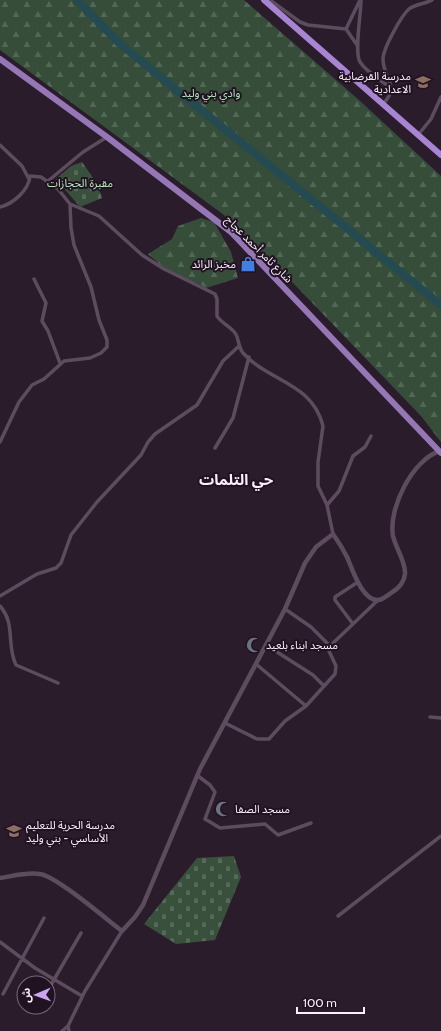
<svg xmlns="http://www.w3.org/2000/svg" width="441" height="1031" font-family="Cabin,'Noto Sans Arabic',sans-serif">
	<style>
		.forest { fill: url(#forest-firs) }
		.cemetery { fill: url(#cemetery-stones) }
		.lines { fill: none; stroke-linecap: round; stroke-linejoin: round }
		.river { stroke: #244b51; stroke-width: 8 }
		.minor { stroke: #5d4c5e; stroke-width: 3.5 }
		.tertiary { stroke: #5d4c5e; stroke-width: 4.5 }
		.primary { stroke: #9577b6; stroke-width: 6 }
		.trunk { stroke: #a885d3; stroke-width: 6 }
		.labels { text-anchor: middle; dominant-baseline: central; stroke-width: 4; stroke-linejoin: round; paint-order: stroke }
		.poi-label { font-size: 11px; fill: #f9eefa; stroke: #211222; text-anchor: start }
		.park-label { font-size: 11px; fill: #b6e7bf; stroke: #211222 }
		.street-label { font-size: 11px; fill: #f9eefa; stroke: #211222 }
		.district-label { font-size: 15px; font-weight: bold; fill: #f9eefa; stroke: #211222 }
	</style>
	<defs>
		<pattern id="forest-firs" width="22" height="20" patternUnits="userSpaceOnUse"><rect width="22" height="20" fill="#354d39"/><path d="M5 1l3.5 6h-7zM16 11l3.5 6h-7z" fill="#536757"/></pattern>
		<pattern id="cemetery-stones" width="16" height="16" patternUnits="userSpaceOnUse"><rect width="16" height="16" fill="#39503d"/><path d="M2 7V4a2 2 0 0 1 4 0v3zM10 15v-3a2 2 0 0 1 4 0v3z" fill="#566a5a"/></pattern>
	</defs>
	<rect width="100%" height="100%" fill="#2b1c2c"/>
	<!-- forest -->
	<path class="forest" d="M 0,0 L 244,0 L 359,100 L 441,176 L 441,442 L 421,416 L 296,286 L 224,215 L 0,50 Z
		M 201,218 L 214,222 L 231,252 L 238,278 L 206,288 C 198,282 191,282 182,278 C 169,273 158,263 148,254 L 172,239 L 178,226 Z"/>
	<!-- cemetery -->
	<path class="cemetery" d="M 82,162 L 98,185 L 102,198 L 80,207 L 56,179 L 71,166 Z
		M 234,856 L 241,877 L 215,940 L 176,944 L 144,924 L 197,858 Z"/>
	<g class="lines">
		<!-- river -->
		<path class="river" d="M 77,0 L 119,43 L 441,305"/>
		<!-- minor -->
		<path class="minor" d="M 270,0 L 300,22 L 308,25 L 346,29 L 357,45
			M 361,0 C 361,14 354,53 360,62 C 367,73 381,80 391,88
			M 346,29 L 360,0
			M 383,104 C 401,85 383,79 383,59 C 383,49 401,16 409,9 C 415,4 425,4 432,0
			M 418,135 L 431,119 L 441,97
			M 0,145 L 22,166 L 29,179
			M 48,181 L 83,152 L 107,137
			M 0,207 C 13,204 29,190 30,176 L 41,177 L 58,189 L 70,204 L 99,216 L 142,255 L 164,269 L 215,294 L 217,299 L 217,316 C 221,323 230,326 235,333 C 239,338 238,347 243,353 C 269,382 312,382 323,426 L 318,462 L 318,486 L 327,505 L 333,534
			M 34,279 L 46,303 L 42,321 L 48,331 L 60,363
			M 0,442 L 19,402 L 32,385 L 44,379 L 64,361 L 90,358 L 101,353 L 107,347 L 107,340 L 99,320 L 91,287 L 74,245 L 71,228 L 70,204
			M 215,448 L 233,418 L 249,357
			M 327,505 L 339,491 L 353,456 L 365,447 L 371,436
			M 0,596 L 37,574 L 56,568 L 61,563 L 71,535 L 97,502 L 141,455 L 148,442 L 155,434 L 197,405 L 223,361 L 239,346
			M 0,606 C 16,624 6,645 16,665 L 58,683
			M 285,609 L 311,627 L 330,646
			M 353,624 L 335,600 L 335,597 L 358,582
			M 266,645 L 313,675 L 324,686
			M 256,664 L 306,706
			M 430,717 L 441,718
			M 225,723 L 257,739 L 269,739 L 285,721 L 306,706 L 335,674 L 336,666 L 329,651 L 330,646 L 377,601
			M 198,776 L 210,785 L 215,792 L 205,819 L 220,828 L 265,824 L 278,835 L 311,823
			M 338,916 L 441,836
			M 0,942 L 35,968 L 82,996
			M 48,990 L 81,933
			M 3,994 L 44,918
			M 36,1011 L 38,1007
			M 62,1031 L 68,1026
			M 69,1031 L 68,1026 L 85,991 L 122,931"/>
		<!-- tertiary -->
		<path class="tertiary" d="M 0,878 C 13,876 27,872 40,874 C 56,876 106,919 122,931 L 135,917 L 143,905 L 200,769 L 285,609 L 305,563 L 316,547 L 333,534 C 338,541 343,549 347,557 C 352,568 362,601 378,600 C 382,600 387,596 391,593 C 398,589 404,583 405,574 C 406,562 396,549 393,536 C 388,508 413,459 440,451"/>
		<!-- primary -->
		<path class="primary" d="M 0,59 L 107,137 L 231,232 L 441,453"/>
		<!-- trunk -->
		<path class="trunk" d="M 264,0 L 441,155"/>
	</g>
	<!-- icons -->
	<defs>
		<g id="school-bare" transform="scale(1.2)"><path d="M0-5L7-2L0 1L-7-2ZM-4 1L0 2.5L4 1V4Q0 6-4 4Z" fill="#8d6e63" stroke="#211222" stroke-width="2.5" paint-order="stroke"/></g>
		<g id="shop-bare" transform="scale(1.2)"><path d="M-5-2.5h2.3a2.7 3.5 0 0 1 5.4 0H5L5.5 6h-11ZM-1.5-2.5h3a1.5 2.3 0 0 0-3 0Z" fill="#3f7fe0" stroke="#211222" stroke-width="2.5" paint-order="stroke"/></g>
		<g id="mosque-bare" transform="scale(1.2)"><path d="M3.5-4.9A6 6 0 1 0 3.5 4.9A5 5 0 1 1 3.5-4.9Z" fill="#6b7280" stroke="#211222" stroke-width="2.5" paint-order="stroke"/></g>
	</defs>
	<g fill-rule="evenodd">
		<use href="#school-bare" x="423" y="82"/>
		<use href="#shop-bare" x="248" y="264"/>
		<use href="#mosque-bare" x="254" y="645"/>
		<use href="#mosque-bare" x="223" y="809"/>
		<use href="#school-bare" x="14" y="831"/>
	</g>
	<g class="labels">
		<!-- poi labels -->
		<g class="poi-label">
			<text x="411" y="76" text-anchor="end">مدرسة القرضابية<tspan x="411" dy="13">الاعدادية</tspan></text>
			<text x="236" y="264" text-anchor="end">مخبز الرائد</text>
			<text x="266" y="645">مسجد ابناء بلعيد</text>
			<text x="235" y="809">مسجد الصفا</text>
			<text x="26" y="825">مدرسة الحرية للتعليم<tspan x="26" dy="13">الأساسي - بني وليد</tspan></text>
		</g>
		<!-- park labels -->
		<g class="park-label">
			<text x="211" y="93">وادي بني وليد</text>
			<text x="80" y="183">مقبرة الحجازات</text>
		</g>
		<!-- street labels -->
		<g class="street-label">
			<text transform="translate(259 249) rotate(45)">شارع ثامر أحمد عجاج</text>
		</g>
		<!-- district labels -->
		<g class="district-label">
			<text x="236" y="480">حي التلمات</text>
		</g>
	</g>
	<!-- north arrow -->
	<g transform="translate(36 995) rotate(268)"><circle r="19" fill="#211222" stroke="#776a78"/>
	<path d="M0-3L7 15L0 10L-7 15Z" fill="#c9a5ee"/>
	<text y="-6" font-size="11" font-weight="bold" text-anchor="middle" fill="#f9eefa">ش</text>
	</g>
	<!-- scale -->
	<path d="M297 1007v6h67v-6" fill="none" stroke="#f9eefa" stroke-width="2"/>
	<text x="303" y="1007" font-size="12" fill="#f9eefa" stroke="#211222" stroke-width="3" paint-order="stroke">100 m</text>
</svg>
